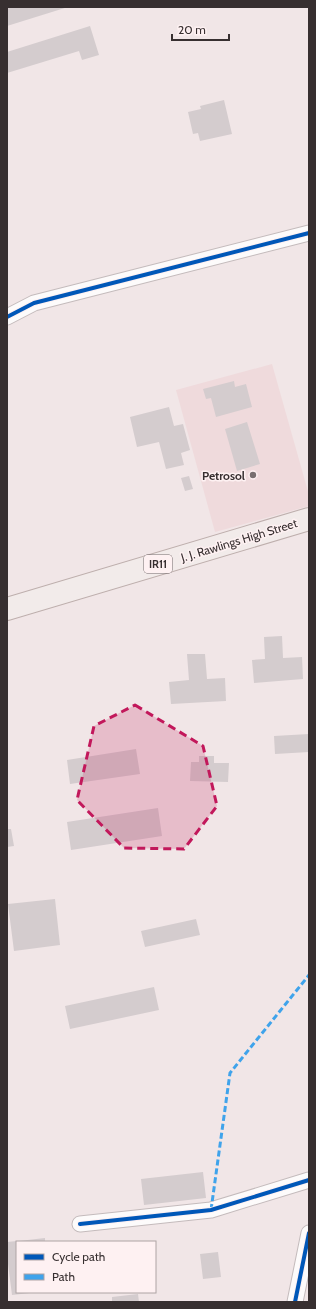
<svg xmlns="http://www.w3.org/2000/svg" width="316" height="1309" font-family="Cabin,sans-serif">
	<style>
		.built { fill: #efdadc }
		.building { fill: #d4ccce }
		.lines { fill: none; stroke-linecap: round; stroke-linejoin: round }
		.minor-casing { stroke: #c4bbbc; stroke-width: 17 }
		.primary-casing { stroke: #beafad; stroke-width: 24 }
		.minor { stroke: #fdfbfb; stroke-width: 15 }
		.primary { stroke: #f2ebea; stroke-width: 22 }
		.quiet { stroke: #3fa3eb; stroke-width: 3; stroke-dasharray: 6 3; stroke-linecap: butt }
		.cycleway-casing { stroke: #fef1f2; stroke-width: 6 }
		.cycleway { stroke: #0057b8; stroke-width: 4 }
		.marked { fill: #c2185b; fill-opacity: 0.2; stroke: #c2185b; stroke-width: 3; stroke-dasharray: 8 5; stroke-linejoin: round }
		.poi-dot { fill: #786f70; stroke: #fef1f2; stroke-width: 1.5 }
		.labels { text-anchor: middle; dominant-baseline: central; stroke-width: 3; stroke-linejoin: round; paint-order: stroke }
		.shield { fill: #fef1f2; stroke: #73696a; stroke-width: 1 }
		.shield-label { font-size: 11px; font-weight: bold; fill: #372f30 }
		.poi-label { font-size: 12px; font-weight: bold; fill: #372f30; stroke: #fef1f2; text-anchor: end }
		.street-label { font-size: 12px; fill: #372f30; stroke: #fef1f2 }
	</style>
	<rect width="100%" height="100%" fill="#f1e6e7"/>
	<!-- built -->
	<path class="built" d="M 272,364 L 309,495 L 309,506 L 215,532 L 176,390 Z"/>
	<!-- building -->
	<path class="building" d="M 7,7 L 68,7 L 7,26 Z
		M 90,26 L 99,55 L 82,60 L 79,51 L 7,73 L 7,52 Z
		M 224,100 L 232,134 L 200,141 L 198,133 L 193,134 L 188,112 L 201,109 L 200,106 Z
		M 234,381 L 235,387 L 246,384 L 252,407 L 216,417 L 211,398 L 206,399 L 203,389 Z
		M 169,407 L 174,426 L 183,424 L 190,450 L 181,453 L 184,465 L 166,469 L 159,442 L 137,447 L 130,417 Z
		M 247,422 L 260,464 L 237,471 L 225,429 Z
		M 189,476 L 193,489 L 185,491 L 181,478 Z
		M 282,636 L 283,658 L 302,657 L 303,679 L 254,683 L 252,660 L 265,659 L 264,637 Z
		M 187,654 L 205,654 L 207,679 L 225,678 L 226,701 L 171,704 L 169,682 L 189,680 Z
		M 309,734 L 309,752 L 275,754 L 274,736 Z
		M 136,749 L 140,774 L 70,784 L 67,760 Z
		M 199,756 L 214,756 L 214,763 L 229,763 L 228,782 L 190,781 L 191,762 L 199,762 Z
		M 158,808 L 162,836 L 71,850 L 67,822 Z
		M 7,829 L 11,829 L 14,846 L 7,847 Z
		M 55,899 L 60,945 L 14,951 L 8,904 Z
		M 196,919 L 200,935 L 145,947 L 141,931 Z
		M 154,987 L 159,1010 L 70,1029 L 65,1006 Z
		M 203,1172 L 206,1198 L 144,1205 L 141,1179 Z
		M 45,1238 L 45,1242 L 19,1242 L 19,1241 Z
		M 17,1241 L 17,1292 L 30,1292 L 30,1293 L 12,1295 L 7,1256 L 7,1242 Z
		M 218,1252 L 221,1277 L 203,1279 L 200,1254 Z
		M 138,1294 L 139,1302 L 112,1302 L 112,1297 Z"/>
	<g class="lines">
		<!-- minor casing -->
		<g class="minor-casing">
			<path id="minor" d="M 7,317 L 34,303 L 309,233
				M 80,1224 L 211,1210 L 309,1180
				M 295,1302 L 309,1233"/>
		</g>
		<!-- primary casing -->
		<g class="primary-casing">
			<path id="primary" d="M 7,609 L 309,519"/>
		</g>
		<!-- minor -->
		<use href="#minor" class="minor"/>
		<!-- primary -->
		<use href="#primary" class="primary"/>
		<!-- quiet -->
		<path class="quiet" d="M 211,1210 L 230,1073 L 309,975"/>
		<!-- cycleway casing -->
		<g class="cycleway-casing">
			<path id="cycleway" d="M 7,317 L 34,303 L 309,233
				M 80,1224 L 211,1210 L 309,1180
				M 295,1302 L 309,1233"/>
		</g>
		<!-- cycleway -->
		<use href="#cycleway" class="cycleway"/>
	</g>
	<!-- marked area -->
	<path class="marked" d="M 135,705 L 203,746 L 217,806 L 184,849 L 124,848 L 77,800 L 94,726 Z"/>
	<!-- markers -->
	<circle class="poi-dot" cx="253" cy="475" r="4"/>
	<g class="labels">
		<!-- shield labels -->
		<rect class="shield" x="144" y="555" width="28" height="18" rx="3"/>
		<g class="shield-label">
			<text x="158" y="564">IR11</text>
		</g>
		<!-- poi labels -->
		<g class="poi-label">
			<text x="245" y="475">Petrosol</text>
		</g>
		<!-- street labels -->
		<g class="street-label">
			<text transform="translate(239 540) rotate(-17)">J. J. Rawlings High Street</text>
		</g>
	</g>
	<!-- border -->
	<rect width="316" height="1309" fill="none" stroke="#372f30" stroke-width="16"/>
	<!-- legend -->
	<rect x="16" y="1241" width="140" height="52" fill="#fef1f2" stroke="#aea3a4"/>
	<rect x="24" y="1254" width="20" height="6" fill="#0057b8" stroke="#aea3a4"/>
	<text x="52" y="1261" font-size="12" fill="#372f30">Cycle path</text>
	<rect x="24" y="1274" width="20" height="6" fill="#3fa3eb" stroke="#aea3a4"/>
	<text x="52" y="1281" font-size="12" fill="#372f30">Path</text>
	<!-- scale -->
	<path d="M172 34v6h57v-6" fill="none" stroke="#372f30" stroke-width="2"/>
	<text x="178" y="34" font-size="12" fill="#372f30" stroke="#fef1f2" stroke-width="3" paint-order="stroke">20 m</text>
</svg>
